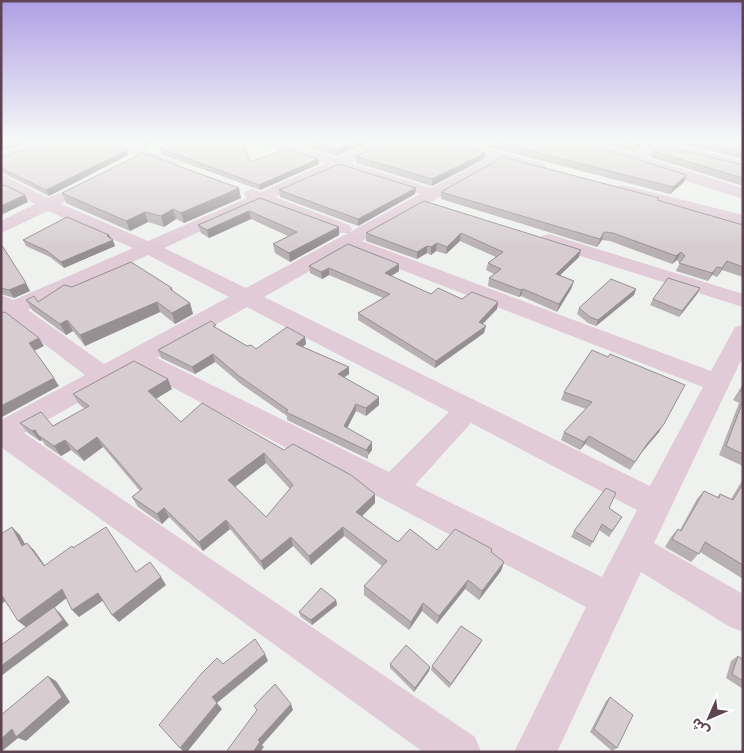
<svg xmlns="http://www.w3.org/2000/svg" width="744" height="753" font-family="'PT Sans Narrow','Noto Sans Arabic',sans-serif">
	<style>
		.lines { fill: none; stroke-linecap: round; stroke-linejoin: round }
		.minor { fill: #e0cbd7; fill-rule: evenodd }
		.tertiary { fill: #e0cbd7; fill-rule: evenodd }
		.wall { fill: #b9b0b3; fill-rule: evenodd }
		.shaded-wall { fill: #969092 }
		.building { fill: #d7cdd0; stroke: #969092; fill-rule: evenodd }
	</style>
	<rect width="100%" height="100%" fill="#eef1ee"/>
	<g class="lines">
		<!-- minor -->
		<path class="minor" d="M 36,142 L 58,142 L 56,145 L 1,162 L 1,153 Z
			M 105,142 L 125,142 L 177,162 L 179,165 L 177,168 L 167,168 L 107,145 Z
			M 263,142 L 285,142 L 337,158 L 373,142 L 392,142 L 390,145 L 351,163 L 432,188 L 495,154 L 505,154 L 507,157 L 505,160 L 362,241 L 711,371 L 735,327 L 743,325 L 743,356 L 654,543 L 743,594 L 743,632 L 730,627 L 641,572 L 557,752 L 514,752 L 586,607 L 138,369 L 24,433 L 475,737 L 481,752 L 423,752 L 1,447 L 1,420 L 85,375 L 10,318 L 1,321 L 1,295 L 14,300 L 133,248 L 48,211 L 1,233 L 1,221 L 35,204 L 1,185 L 1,174 L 48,198 L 60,193 L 66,195 L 68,198 L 61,204 L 148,241 L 247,198 L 244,194 L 246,191 L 252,189 L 261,192 L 324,164 L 265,145 ZM 339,168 L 420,194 L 350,232 L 352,229 L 349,225 L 275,197 ZM 262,203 L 337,233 L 348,233 L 246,288 L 164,248 ZM 348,249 L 703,387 L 650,486 L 264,297 ZM 148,255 L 229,297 L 104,364 L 28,310 ZM 247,307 L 449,412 L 389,472 L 157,358 ZM 471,423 L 637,510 L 602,577 L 415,485 Z
			M 649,142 L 663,142 L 743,161 L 743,170 L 657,149 L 640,163 L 630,163 L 628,160 L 630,157 Z
			M 549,234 L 743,294 L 743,307 L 542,244 L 540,240 L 542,236 Z"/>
		<!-- tertiary -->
		<path class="tertiary" d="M 436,142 L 462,142 L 544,164 L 546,167 L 544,170 L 538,172 L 438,145 Z
			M 572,142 L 596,142 L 743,188 L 743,199 L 574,145 Z
			M 623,185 L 743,215 L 743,227 L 617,194 L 614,190 L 617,186 Z"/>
	</g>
	<!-- wall -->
	<path class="wall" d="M 132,142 L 153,142 L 144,147 Z
		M 305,142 L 368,142 L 337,156 L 306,146 Z
		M 471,142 L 581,142 L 684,182 L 670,194 Z
		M 603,142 L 646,142 L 634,152 Z
		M 672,142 L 743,142 L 743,159 Z
		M 160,148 L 250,162 L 318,159 L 319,164 L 260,190 L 161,154 Z
		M 127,150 L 128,155 L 49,196 L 1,172 L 1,157 Z
		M 653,151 L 743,165 L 743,186 L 650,157 Z
		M 485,153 L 484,159 L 432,186 L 356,163 L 356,156 Z
		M 279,190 L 415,194 L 358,226 L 280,197 Z
		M 441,192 L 658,201 L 743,225 L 743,277 L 722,270 L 717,277 L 712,275 L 708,281 L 676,271 L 680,263 L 677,260 L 672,264 L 610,241 L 602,240 L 597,247 L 441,199 Z
		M 62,193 L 241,198 L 184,223 L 176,219 L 164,227 L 148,222 L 130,231 L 66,203 Z
		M 260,198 L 339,227 L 339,235 L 290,262 L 275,253 L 273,244 L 288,236 L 251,219 L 209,238 L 201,233 L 198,225 Z
		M 424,201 L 579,257 L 560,275 L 574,281 L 571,289 L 557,312 L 521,296 L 519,297 L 488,286 L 489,278 L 494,274 L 486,270 L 488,263 L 496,257 L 460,241 L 446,254 L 436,251 L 431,255 L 427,253 L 417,259 L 366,241 L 366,233 Z
		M 109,235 L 115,246 L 64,268 L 50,257 L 26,246 L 23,240 Z
		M 1,244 L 30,291 L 14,298 L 1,294 Z
		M 309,266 L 399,271 L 391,276 L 431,294 L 462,299 L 498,302 L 497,309 L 482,324 L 484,333 L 435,368 L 358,320 L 358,313 L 383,298 L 329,275 L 322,279 L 310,273 Z
		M 72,287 L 172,288 L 173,291 L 190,303 L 193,314 L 175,324 L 160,312 L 85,346 L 73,331 L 66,335 L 32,310 L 26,300 L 38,302 Z
		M 700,288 L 697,294 L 679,317 L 650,305 L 653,299 Z
		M 636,289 L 634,295 L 596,326 L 588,323 L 577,314 L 579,308 Z
		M 217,329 L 247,346 L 256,349 L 305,337 L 306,344 L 303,347 L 349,367 L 349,374 L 344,378 L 379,405 L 366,416 L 356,411 L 347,428 L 372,450 L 368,455 L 368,459 L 287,420 L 287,416 L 241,384 L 215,362 L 195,374 L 161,358 L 158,350 Z
		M 592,350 L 659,432 L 642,452 L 630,470 L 585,444 L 580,450 L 561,440 L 564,432 L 586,409 L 561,400 L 564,392 Z
		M 743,384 L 743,466 L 719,455 L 739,403 L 733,400 Z
		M 172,389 L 156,399 L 181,422 L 202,403 L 375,503 L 362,516 L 398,542 L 437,550 L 491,552 L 504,562 L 501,571 L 479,600 L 465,589 L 437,624 L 422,611 L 409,630 L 364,595 L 364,586 L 382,566 L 344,536 L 311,565 L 293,546 L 264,570 L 230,529 L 203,551 L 169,517 L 162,524 L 138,507 L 132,497 L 140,491 L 103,447 L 84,461 L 71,450 L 61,456 L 45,445 L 42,440 L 40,441 L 28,433 L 20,423 L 53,426 L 85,409 L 79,404 L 73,394 ZM 266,463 L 290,489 L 266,517 L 235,487 Z
		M 743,479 L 743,579 L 700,552 L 691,562 L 665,547 L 671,537 L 678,529 L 680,530 L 697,499 L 704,491 L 717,497 L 720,494 L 731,499 Z
		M 609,508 L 622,517 L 609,537 L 599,530 L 590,547 L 571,537 L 574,531 Z
		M 336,600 L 337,605 L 312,625 L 301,617 L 299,612 Z
		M 482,640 L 480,644 L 449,688 L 431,670 L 432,666 Z
		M 738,656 L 743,660 L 743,689 L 726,678 L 731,661 Z
		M 390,664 L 430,667 L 429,671 L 414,692 L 390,668 Z
		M 610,697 L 617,748 L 612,751 L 590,732 L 606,701 Z"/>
	<!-- shaded-wall -->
	<path class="shaded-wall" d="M 10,142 L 29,142 L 1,151 L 1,145 Z
		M 142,142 L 153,142 L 144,147 Z
		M 354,142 L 368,142 L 337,156 L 337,150 Z
		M 640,142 L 646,142 L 634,152 L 636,146 Z
		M 127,150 L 128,155 L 49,196 L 46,190 Z
		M 485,153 L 484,159 L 432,186 L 432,179 Z
		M 318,159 L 319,164 L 260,190 L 259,185 Z
		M 687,175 L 684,182 L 670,194 L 673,187 Z
		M 239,188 L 241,198 L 184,223 L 181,213 Z
		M 416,188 L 415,194 L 358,226 L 358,219 Z
		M 25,195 L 28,202 L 1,215 L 1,206 Z
		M 173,209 L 176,219 L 164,227 L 161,216 Z
		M 249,211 L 251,219 L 209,238 L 207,230 Z
		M 145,212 L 148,222 L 130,231 L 126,221 Z
		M 339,227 L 339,235 L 290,262 L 289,253 Z
		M 604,232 L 602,240 L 597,247 L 600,239 Z
		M 461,233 L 460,241 L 446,254 L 447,247 Z
		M 109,235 L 112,240 L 113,240 L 115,246 L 64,268 L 61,262 Z
		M 437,243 L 436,251 L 431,255 L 431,247 Z
		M 427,246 L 427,253 L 417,259 L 417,252 Z
		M 581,250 L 579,257 L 554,281 L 556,274 Z
		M 681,252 L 677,260 L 672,264 L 676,256 Z
		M 727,261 L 722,270 L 717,277 L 722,268 Z
		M 399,264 L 399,271 L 385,280 L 385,273 Z
		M 717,267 L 712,275 L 708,281 L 712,273 Z
		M 329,268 L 329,275 L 322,279 L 321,272 Z
		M 574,281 L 571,289 L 557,312 L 559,304 Z
		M 26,283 L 30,291 L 14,298 L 9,290 Z
		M 700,288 L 697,294 L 679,317 L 682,311 Z
		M 523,289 L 521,296 L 519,297 L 521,290 Z
		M 636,289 L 634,295 L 596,326 L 598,320 Z
		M 157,302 L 160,312 L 85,346 L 80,335 Z
		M 498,302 L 497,309 L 478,329 L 479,322 Z
		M 190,303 L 193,314 L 175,324 L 172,313 Z
		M 67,320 L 73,331 L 66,335 L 60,324 Z
		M 486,326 L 484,333 L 435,368 L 436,361 Z
		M 305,337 L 306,344 L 297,351 L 296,344 Z
		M 39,338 L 44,346 L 34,351 L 29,343 Z
		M 213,354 L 215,362 L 195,374 L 192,367 Z
		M 349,367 L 349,374 L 338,381 L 338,374 Z
		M 54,378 L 59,386 L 2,417 L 1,415 L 1,406 Z
		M 168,379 L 172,389 L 152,401 L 148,391 Z
		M 379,397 L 379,405 L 366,416 L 366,408 Z
		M 356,404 L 356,411 L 344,434 L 344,426 Z
		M 664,424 L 659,432 L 642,452 L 630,470 L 647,444 Z
		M 35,430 L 42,440 L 40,441 L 32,431 Z
		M 589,436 L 585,444 L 580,450 L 584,442 Z
		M 97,437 L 103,447 L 84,461 L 77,451 Z
		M 65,440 L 71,450 L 61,456 L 54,446 Z
		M 372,442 L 372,450 L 368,455 L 368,451 L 366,450 Z
		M 264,453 L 266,463 L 231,490 L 228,480 Z
		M 375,494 L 375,503 L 357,521 L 356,512 Z
		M 164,508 L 169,517 L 162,524 L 157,514 Z
		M 226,520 L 230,529 L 203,551 L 199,542 Z
		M 12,527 L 20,535 L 30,553 L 22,546 Z
		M 343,527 L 344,536 L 311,565 L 309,556 Z
		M 291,537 L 293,546 L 264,570 L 261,561 Z
		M 27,543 L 34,550 L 51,574 L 44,566 Z
		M 504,562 L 501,571 L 479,600 L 482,591 Z
		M 161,577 L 166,585 L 119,622 L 112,615 Z
		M 468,580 L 465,589 L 437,624 L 439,616 Z
		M 62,589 L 69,596 L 54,608 L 59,612 L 69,625 L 1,676 L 1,666 L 27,628 L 18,621 Z
		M 1,593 L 9,599 L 1,604 Z
		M 98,593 L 104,600 L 79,617 L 72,610 Z
		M 336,600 L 337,605 L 312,625 L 311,620 Z
		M 423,603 L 422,611 L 409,630 L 411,622 Z
		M 482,640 L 480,644 L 449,688 L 451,684 Z
		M 265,654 L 268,661 L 217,703 L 212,697 Z
		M 430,667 L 429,671 L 414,692 L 415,688 Z
		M 48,676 L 56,681 L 70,702 L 26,741 L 18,738 L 1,752 L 1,739 Z
		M 217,703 L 222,709 L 187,752 L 184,752 L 180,748 Z
		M 291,704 L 293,710 L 262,745 L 264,747 L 260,752 L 253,752 L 258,740 Z"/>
	<!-- building -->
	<path class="building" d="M 1,142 L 10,142 L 1,145 Z
		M 52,142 L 106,142 L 127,150 L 46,190 L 1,168 L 1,157 Z
		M 170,142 L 243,142 L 250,162 L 285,149 L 318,159 L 259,185 L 160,148 Z
		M 312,142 L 354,142 L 337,150 Z
		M 387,142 L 445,142 L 485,153 L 432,179 L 356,156 Z
		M 496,142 L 581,142 L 687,175 L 673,187 Z
		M 625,142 L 640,142 L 636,146 Z
		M 701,142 L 743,142 L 743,152 Z
		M 660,145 L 743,165 L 743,178 L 653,151 Z
		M 143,153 L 239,188 L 181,213 L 173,209 L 161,216 L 145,212 L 126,221 L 62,193 Z
		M 503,157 L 659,198 L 657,200 L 743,225 L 743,267 L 727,261 L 722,268 L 717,267 L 712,273 L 679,263 L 685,256 L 681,252 L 676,256 L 613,233 L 604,232 L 600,239 L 441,192 Z
		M 339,164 L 416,188 L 358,219 L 279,190 Z
		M 5,185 L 25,195 L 1,206 L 1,186 Z
		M 260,198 L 339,227 L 289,253 L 273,244 L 297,232 L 249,211 L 207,230 L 198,225 Z
		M 424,201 L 581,250 L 556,274 L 574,281 L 559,304 L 523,289 L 521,290 L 489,278 L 501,269 L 488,263 L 503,252 L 461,233 L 447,247 L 437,243 L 431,247 L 427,246 L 417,252 L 366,233 Z
		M 67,217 L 109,235 L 107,236 L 113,240 L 61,262 L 47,251 L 23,240 Z
		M 1,244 L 26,283 L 9,290 L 1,288 Z
		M 348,244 L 399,264 L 385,273 L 431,294 L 438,288 L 462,299 L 472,292 L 498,302 L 479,322 L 486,326 L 436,361 L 358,313 L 390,294 L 329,268 L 321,272 L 309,266 Z
		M 131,262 L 172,288 L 170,289 L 190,303 L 172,313 L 157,302 L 80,335 L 67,320 L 60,324 L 26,300 L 34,296 L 38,302 L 64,285 L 72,287 Z
		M 668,278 L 700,288 L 682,311 L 653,299 Z
		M 611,279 L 636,289 L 598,320 L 590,317 L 579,308 Z
		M 5,312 L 39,338 L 29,343 L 54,378 L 1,406 L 1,313 Z
		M 211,321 L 216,325 L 213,326 L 247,346 L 251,345 L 256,349 L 287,327 L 305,337 L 296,344 L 349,367 L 338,374 L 379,397 L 366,408 L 356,404 L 344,426 L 372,442 L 366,450 L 368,451 L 286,412 L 288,410 L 239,376 L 213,354 L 192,367 L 158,350 Z
		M 592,350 L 608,357 L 610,354 L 685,385 L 664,424 L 647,444 L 635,462 L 589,436 L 584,442 L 564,432 L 592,402 L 564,392 Z
		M 134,361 L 168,379 L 148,391 L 181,422 L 202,403 L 284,450 L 293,444 L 351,475 L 375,494 L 356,512 L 398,542 L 410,529 L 437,550 L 455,529 L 492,549 L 491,552 L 504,562 L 482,591 L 468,580 L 439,616 L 423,603 L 411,622 L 364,586 L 387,561 L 343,527 L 309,556 L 291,537 L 261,561 L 226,520 L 199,542 L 164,508 L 157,514 L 132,497 L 142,489 L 97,437 L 77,451 L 65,440 L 54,446 L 38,435 L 35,430 L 32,431 L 20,423 L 41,412 L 53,426 L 89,406 L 73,394 ZM 264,453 L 293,485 L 266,517 L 228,480 Z
		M 743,386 L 743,392 L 740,391 Z
		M 743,401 L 743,454 L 726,446 Z
		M 743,484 L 743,565 L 705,542 L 699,554 L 672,539 L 678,529 L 681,531 L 704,491 L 719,498 L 720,494 L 733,500 Z
		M 606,488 L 616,493 L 609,508 L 622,517 L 612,531 L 602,524 L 593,542 L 574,531 Z
		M 12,527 L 22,546 L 27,543 L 44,566 L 72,546 L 73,548 L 106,527 L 136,572 L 150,562 L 161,577 L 112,615 L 98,593 L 72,610 L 62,589 L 18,621 L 1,594 L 1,534 Z
		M 321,588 L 336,600 L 311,620 L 299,612 Z
		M 54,607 L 63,620 L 1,666 L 1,645 Z
		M 461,626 L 482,640 L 451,684 L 432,666 Z
		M 255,639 L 265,654 L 212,697 L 217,703 L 180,748 L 159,725 L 201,674 L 217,658 L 223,664 Z
		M 406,645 L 430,667 L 415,688 L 390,664 Z
		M 738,656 L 743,660 L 743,681 L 732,674 Z
		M 48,676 L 62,697 L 16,737 L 12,729 L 1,739 L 1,715 Z
		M 275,684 L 291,704 L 258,740 L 260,742 L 253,752 L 226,752 L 257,710 L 254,706 Z
		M 610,697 L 633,715 L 617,748 L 594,729 Z"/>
	<!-- sky -->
	<linearGradient id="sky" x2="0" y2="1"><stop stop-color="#ae9fe5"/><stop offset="0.57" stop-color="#f7f9f7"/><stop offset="1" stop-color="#f7f9f7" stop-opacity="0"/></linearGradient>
	<rect width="744" height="248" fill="url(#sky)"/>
	<!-- border -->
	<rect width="744" height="753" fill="none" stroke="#5e4453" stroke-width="5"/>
	<!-- north arrow -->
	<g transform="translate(709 718) rotate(225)" stroke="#ffffff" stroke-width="4" paint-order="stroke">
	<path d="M0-4L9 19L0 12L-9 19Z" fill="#5e4453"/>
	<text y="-8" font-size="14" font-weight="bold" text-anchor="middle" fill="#5e4453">ش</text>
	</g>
</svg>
